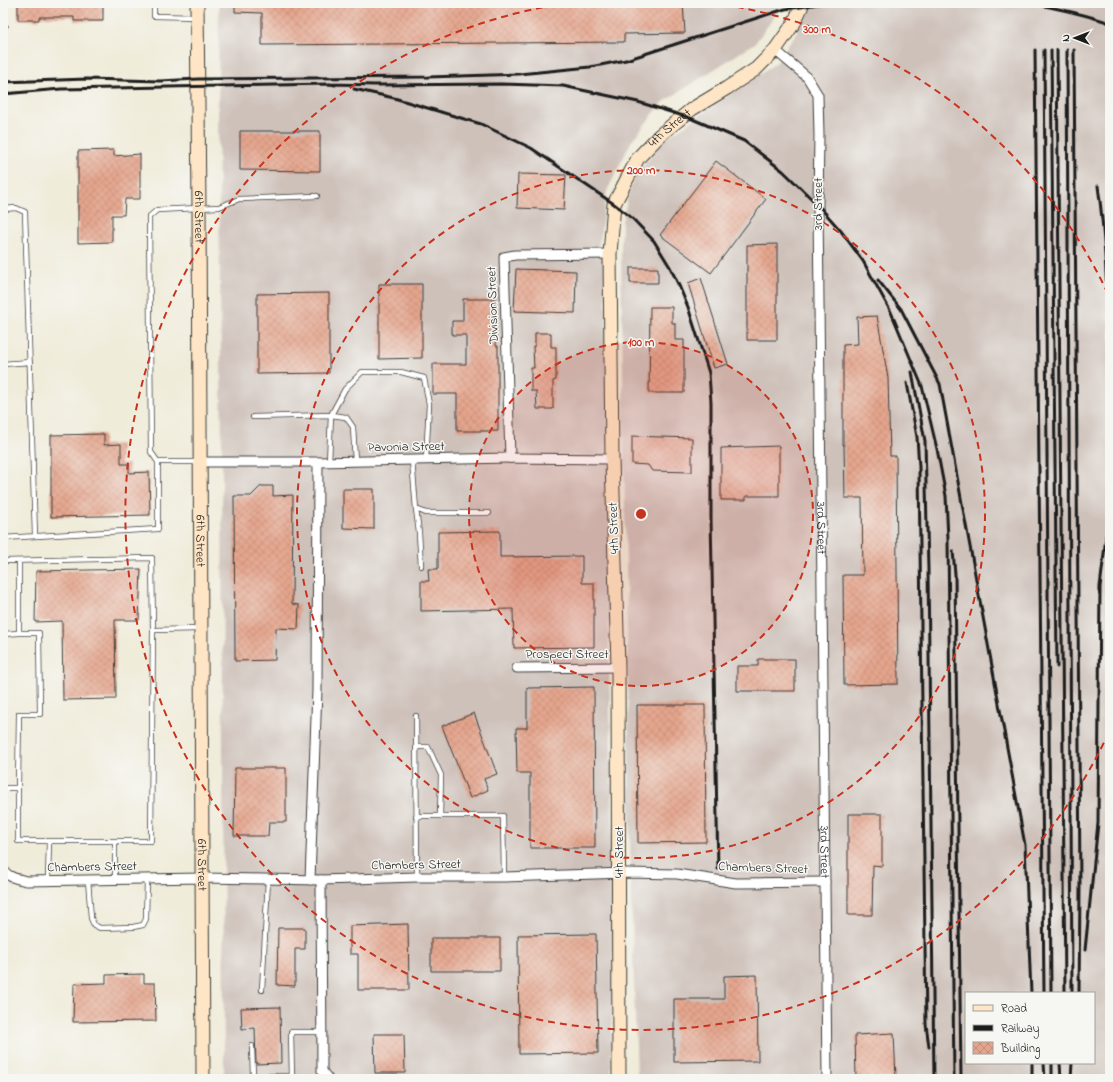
<svg xmlns="http://www.w3.org/2000/svg" width="1113" height="1082" font-family="'Indie Flower',sans-serif">
	<style>
		.industrial { fill: #cec1ba; fill-rule: evenodd }
		.building { fill: url(#building-cross-hatch) }
		.lines { fill: none; stroke-linecap: round; stroke-linejoin: round }
		.lane-casing { stroke: #3c3b38; stroke-width: 6 }
		.street-casing { stroke: #3c3b38; stroke-width: 11 }
		.secondary-casing { stroke: #3c3b38; stroke-width: 15 }
		.lane { stroke: #fff; stroke-width: 4.5 }
		.street { stroke: #fff; stroke-width: 9 }
		.secondary { stroke: #fde5c5; stroke-width: 13 }
		.rail { stroke: #1c1c1c; stroke-width: 3 }
		.ring { fill: none; stroke: #c8321e; stroke-width: 2; stroke-dasharray: 7 5 }
		.labels { text-anchor: middle; dominant-baseline: central; stroke-width: 3; stroke-linejoin: round; paint-order: stroke }
		.street-label { font-size: 13px; fill: #1c1c1c; stroke: #f6f6f2 }
		.centre { fill: #c8321e; stroke: #f6f6f2; stroke-width: 2 }
		.ring-label { font-size: 12px; text-anchor: middle; font-weight: bold; fill: #c8321e; stroke: #f6f6f2; stroke-width: 3; stroke-linejoin: round; paint-order: stroke }
	</style>
	<defs>
		<pattern id="building-cross-hatch" width="8" height="8" patternUnits="userSpaceOnUse"><rect width="8" height="8" fill="#e5a58d"/><path d="M0 0l8 8M0 8l8-8" fill="none" stroke="#c48d79"/></pattern>
	</defs>
	<rect width="100%" height="100%" fill="#f6f6f2"/>
	<filter id="ink" filterUnits="userSpaceOnUse"><feTurbulence type="fractalNoise" baseFrequency=".025" numOctaves="2"/><feDisplacementMap in="SourceGraphic" scale="8" xChannelSelector="R" yChannelSelector="G"/><feConvolveMatrix kernelMatrix="1 2 1 2 8 2 1 2 1" color-interpolation-filters="sRGB"/></filter>
	<filter id="wash" filterUnits="userSpaceOnUse"><feTurbulence type="fractalNoise" baseFrequency=".012" numOctaves="4" result="noise"/><feDisplacementMap in="SourceGraphic" scale="16" xChannelSelector="R" yChannelSelector="G"/><feGaussianBlur stdDeviation="0.9" result="paint"/><feColorMatrix in="noise" values="0 0 0 0 0 0 0 0 0 0 0 0 0 0 0 0 0 1.4 0 .05"/><feComposite in="paint" operator="in"/></filter>
	<g filter="url(#wash)">
		<rect width="100%" height="100%" fill="#f0ecda"/>
		<!-- industrial -->
		<path class="industrial" d="M 219,3 L 782,3 L 781,8 L 755,43 L 662,103 L 631,142 L 607,191 L 598,250 L 605,250 L 609,454 L 609,659 L 614,882 L 611,1079 L 224,1079 L 222,458 L 218,118 Z
			M 809,3 L 1110,3 L 1110,1079 L 637,1079 L 631,889 L 621,251 L 622,222 L 628,196 L 636,174 L 665,139 L 777,62 L 797,32 ZM 966,993 L 1094,993 L 1094,1063 L 966,1063 Z"/>
		<g id="blocks">
			<!-- building -->
			<path class="building" d="M 18,3 L 103,3 L 103,21 L 74,21 L 74,17 L 39,17 L 39,20 L 18,20 Z
				M 235,3 L 683,3 L 685,33 L 624,34 L 624,42 L 262,45 L 262,13 L 235,12 Z
				M 240,131 L 320,131 L 320,171 L 240,170 Z
				M 114,150 L 114,156 L 140,154 L 140,199 L 125,199 L 124,215 L 112,215 L 112,242 L 78,243 L 78,151 Z
				M 716,161 L 766,199 L 711,273 L 660,235 Z
				M 518,174 L 566,175 L 564,210 L 517,208 Z
				M 777,244 L 777,340 L 747,340 L 747,245 Z
				M 630,268 L 658,268 L 658,283 L 630,283 Z
				M 516,269 L 576,271 L 575,313 L 514,311 Z
				M 701,278 L 728,364 L 714,368 L 688,283 Z
				M 379,284 L 422,284 L 422,358 L 379,359 Z
				M 329,293 L 329,373 L 257,374 L 257,294 Z
				M 463,299 L 495,299 L 496,346 L 498,346 L 498,431 L 457,431 L 457,394 L 433,394 L 433,364 L 466,364 L 466,335 L 452,335 L 452,321 L 463,321 Z
				M 650,307 L 672,307 L 672,323 L 675,323 L 675,340 L 684,340 L 684,393 L 649,393 Z
				M 877,316 L 888,378 L 890,456 L 896,456 L 898,684 L 844,685 L 843,575 L 863,575 L 862,498 L 845,498 L 844,445 L 843,445 L 843,345 L 858,344 L 857,317 Z
				M 535,333 L 551,333 L 551,347 L 556,347 L 556,380 L 553,381 L 553,409 L 537,409 L 536,391 L 531,391 L 531,368 L 534,368 L 533,346 L 535,346 Z
				M 104,434 L 104,445 L 121,444 L 121,464 L 129,464 L 129,473 L 149,472 L 150,515 L 51,517 L 51,435 Z
				M 632,436 L 692,438 L 692,472 L 652,471 L 648,465 L 632,464 Z
				M 779,446 L 779,496 L 746,496 L 746,500 L 721,500 L 721,448 Z
				M 261,486 L 273,486 L 273,496 L 293,495 L 292,604 L 299,605 L 298,629 L 276,628 L 275,660 L 235,661 L 234,496 L 251,496 Z
				M 343,489 L 374,489 L 374,529 L 343,528 Z
				M 500,531 L 500,557 L 582,556 L 582,583 L 594,583 L 594,647 L 514,648 L 513,609 L 421,611 L 421,581 L 429,581 L 428,569 L 438,569 L 438,532 Z
				M 141,569 L 139,620 L 115,620 L 116,699 L 63,700 L 62,621 L 35,622 L 36,571 Z
				M 758,659 L 795,659 L 795,691 L 737,691 L 737,666 L 758,666 Z
				M 594,687 L 595,848 L 530,848 L 530,773 L 517,773 L 516,728 L 527,728 L 527,688 Z
				M 637,705 L 705,705 L 706,842 L 638,843 Z
				M 474,713 L 497,774 L 484,779 L 488,790 L 470,798 L 442,726 Z
				M 235,768 L 286,768 L 286,822 L 269,822 L 268,836 L 234,836 Z
				M 848,814 L 882,814 L 882,866 L 873,865 L 872,915 L 848,915 Z
				M 408,924 L 409,990 L 358,990 L 358,954 L 350,954 L 350,926 Z
				M 278,928 L 305,928 L 305,949 L 295,949 L 295,986 L 277,985 Z
				M 596,934 L 598,1053 L 519,1054 L 518,935 Z
				M 431,938 L 500,938 L 500,971 L 431,971 Z
				M 144,974 L 144,983 L 155,983 L 156,1021 L 73,1022 L 74,984 L 106,983 L 106,975 Z
				M 757,975 L 758,1061 L 674,1062 L 674,999 L 724,999 L 724,976 Z
				M 280,1007 L 281,1063 L 256,1064 L 255,1028 L 242,1029 L 241,1008 Z
				M 894,1033 L 896,1079 L 856,1079 L 855,1035 Z
				M 374,1034 L 404,1034 L 405,1073 L 375,1073 Z"/>
		</g>
	</g>
	<g filter="url(#ink)">
		<use href="#blocks" fill-opacity="0" stroke="#3c3b38" stroke-width="1"/>
		<g class="lines">
			<!-- lane casing -->
			<g class="lane-casing">
				<path id="lane" d="M 154,3 L 154,16 L 197,17
					M 3,209 L 16,208 L 25,212 L 35,536
					M 3,364 L 30,362
					M 253,417 L 331,415 L 346,417 L 353,427 L 355,461
					M 412,460 L 416,509 L 426,513 L 489,513
					M 158,462 L 151,452 L 149,217 L 157,210 L 219,207 L 239,199 L 317,196
					M 329,462 L 331,415 L 345,389 L 362,372 L 401,372 L 424,378 L 429,404 L 426,460
					M 416,509 L 419,533 L 421,566
					M 3,538 L 158,529 L 158,462 L 200,462
					M 3,561 L 152,558 L 153,630
					M 19,633 L 39,633 L 40,714 L 19,714 L 18,788 L 18,841 L 151,841 L 153,630 L 200,629
					M 3,634 L 19,633 L 19,561
					M 416,716 L 417,877
					M 416,747 L 428,747 L 441,775 L 440,816
					M 3,788 L 18,788
					M 416,816 L 503,816 L 504,877
					M 115,879 L 115,841
					M 48,880 L 49,841
					M 88,880 L 91,918 L 94,925 L 100,928 L 133,927 L 143,925 L 146,919 L 147,879
					M 262,990 L 268,880
					M 252,1046 L 253,1076 L 292,1076
					M 292,1079 L 291,1032 L 322,1032"/>
			</g>
			<!-- street casing -->
			<g class="street-casing">
				<g id="street">
					<path id="s1" d="M 775,50 L 807,77 L 818,95 L 819,135 L 818,205 L 827,1079"/>
					<path d="M 510,458 L 504,257 L 515,255 L 610,254"/>
					<path d="M 200,462 L 318,462 L 510,458 L 612,459"/>
					<path d="M 517,668 L 618,667"/>
					<path d="M 3,870 C 9,878 18,879 27,881 L 202,878 L 321,880 L 417,877 L 504,877 L 626,873 L 677,874 L 736,883 L 825,882"/>
					<path d="M 310,880 L 317,690 L 318,462"/>
					<path d="M 321,880 L 322,1071 L 328,1079"/>
				</g>
			</g>
			<!-- secondary casing -->
			<g class="secondary-casing">
				<g id="secondary">
					<path id="s2" d="M 197,3 L 199,207 L 203,1079"/>
					<path id="s3" d="M 619,1079 L 618,667 L 612,459 L 610,254 L 614,204 L 638,158 L 660,135 L 692,109 L 727,88 L 756,69 L 775,50 L 794,23 L 803,3"/>
				</g>
			</g>
			<!-- lane -->
			<use href="#lane" class="lane"/>
			<!-- street -->
			<use href="#street" class="street"/>
			<!-- secondary -->
			<use href="#secondary" class="secondary"/>
			<!-- rail -->
			<path class="rail" d="M 1029,3 C 1056,8 1084,14 1110,23
				M 3,27 L 7,26
				M 1035,50 L 1044,993
				M 1044,50 L 1051,993
				M 1051,50 L 1057,667
				M 1057,50 L 1065,993
				M 1067,50 L 1072,993
				M 1074,50 L 1080,887 L 1079,993
				M 3,82 L 87,79 L 160,81 L 198,79 L 428,77 L 519,74 L 590,67 L 626,60 L 785,9 L 801,7 L 823,3
				M 330,84 L 376,85 L 501,84 L 563,86 L 638,102 L 690,118 L 744,141 L 783,171 L 818,205 L 841,231 L 863,261 L 891,312 L 922,386 L 937,449 L 946,496 L 948,539 L 954,1079
				M 354,89 L 394,98 L 481,124 L 531,148 L 614,204 L 633,219 L 654,241 L 670,267 L 680,288 L 688,307 L 709,373 L 711,403 L 711,518 L 718,869
				M 3,94 L 61,89 L 330,84 L 335,85
				M 1098,186 C 1109,263 1108,341 1110,419
				M 878,280 L 901,309 L 940,384 L 1025,845 L 1031,993
				M 912,372 L 925,441 L 928,569 L 934,1079
				M 907,383 L 917,437 L 919,467 L 926,1024 L 929,1047
				M 953,551 L 955,574 L 961,1079
				M 1085,950 L 1098,823 L 1100,587 L 1110,504
				M 1032,1063 L 1032,1079
				M 1044,1063 L 1045,1079
				M 1052,1063 L 1052,1079
				M 1060,1063 L 1061,1079
				M 1071,1079 L 1072,1063"/>
		</g>
	</g>
	<!-- distance rings -->
	<circle cx="641" cy="514" r="172" fill="#c8321e" fill-opacity=".12"/>
	<g class="ring">
		<circle cx="641" cy="514" r="172"/>
		<circle cx="641" cy="514" r="344"/>
		<path d="M1109 732A516 516 0 1 1 569 3M713 3A516 516 0 0 1 1109 296"/>
	</g>
	<g class="labels">
		<!-- street labels -->
		<g class="street-label">
			<text stroke="none"><textPath href="#s3" startOffset="971">4th Street</textPath></text>
			<text transform="translate(818 204) rotate(-90)">3rd Street</text>
			<text stroke="none"><textPath href="#s2" startOffset="214">6th Street</textPath></text>
			<text transform="translate(493 305) rotate(-92)">Division Street</text>
			<text transform="translate(406 447) rotate(-1)">Pavonia Street</text>
			<text transform="translate(614 528) rotate(-92)">4th Street</text>
			<text stroke="none"><textPath href="#s1" startOffset="496">3rd Street</textPath></text>
			<text stroke="none"><textPath href="#s2" startOffset="538">6th Street</textPath></text>
			<text x="567" y="654">Prospect Street</text>
			<text transform="translate(619 852) rotate(-90)">4th Street</text>
			<text stroke="none"><textPath href="#s1" startOffset="820">3rd Street</textPath></text>
			<text stroke="none"><textPath href="#s2" startOffset="862">6th Street</textPath></text>
			<text transform="translate(416 865) rotate(-1)">Chambers Street</text>
			<text transform="translate(92 867) rotate(-1)">Chambers Street</text>
			<text transform="translate(763 868) rotate(2)">Chambers Street</text>
		</g>
	</g>
	<circle cx="641" cy="514" r="6" class="centre"/>
	<g class="ring-label">
		<text x="817" y="33">300 m</text>
		<text x="641" y="174">200 m</text>
		<text x="641" y="346">100 m</text>
	</g>
	<!-- margin -->
	<rect width="1113" height="1082" fill="none" stroke="#f6f6f2" stroke-width="16"/>
	<!-- legend -->
	<rect x="965" y="992" width="130" height="72" fill="#f6f6f2" stroke="#9f9f9c"/>
	<rect x="973" y="1005" width="20" height="6" fill="#fde5c5" stroke="#9f9f9c"/>
	<text x="1001" y="1012" font-size="12" fill="#1c1c1c">Road</text>
	<rect x="973" y="1025" width="20" height="6" fill="#1c1c1c" stroke="#9f9f9c"/>
	<text x="1001" y="1032" font-size="12" fill="#1c1c1c">Railway</text>
	<rect x="973" y="1042" width="20" height="12" fill="url(#building-cross-hatch)" stroke="#9f9f9c"/>
	<text x="1001" y="1052" font-size="12" fill="#1c1c1c">Building</text>
	<!-- north arrow -->
	<g transform="translate(1075 38) rotate(270)" stroke="#f6f6f2" stroke-width="3" paint-order="stroke">
	<path d="M0-3L7 15L0 10L-7 15Z" fill="#1c1c1c"/>
	<text y="-6" font-size="11" font-weight="bold" text-anchor="middle" fill="#1c1c1c">N</text>
	</g>
</svg>
